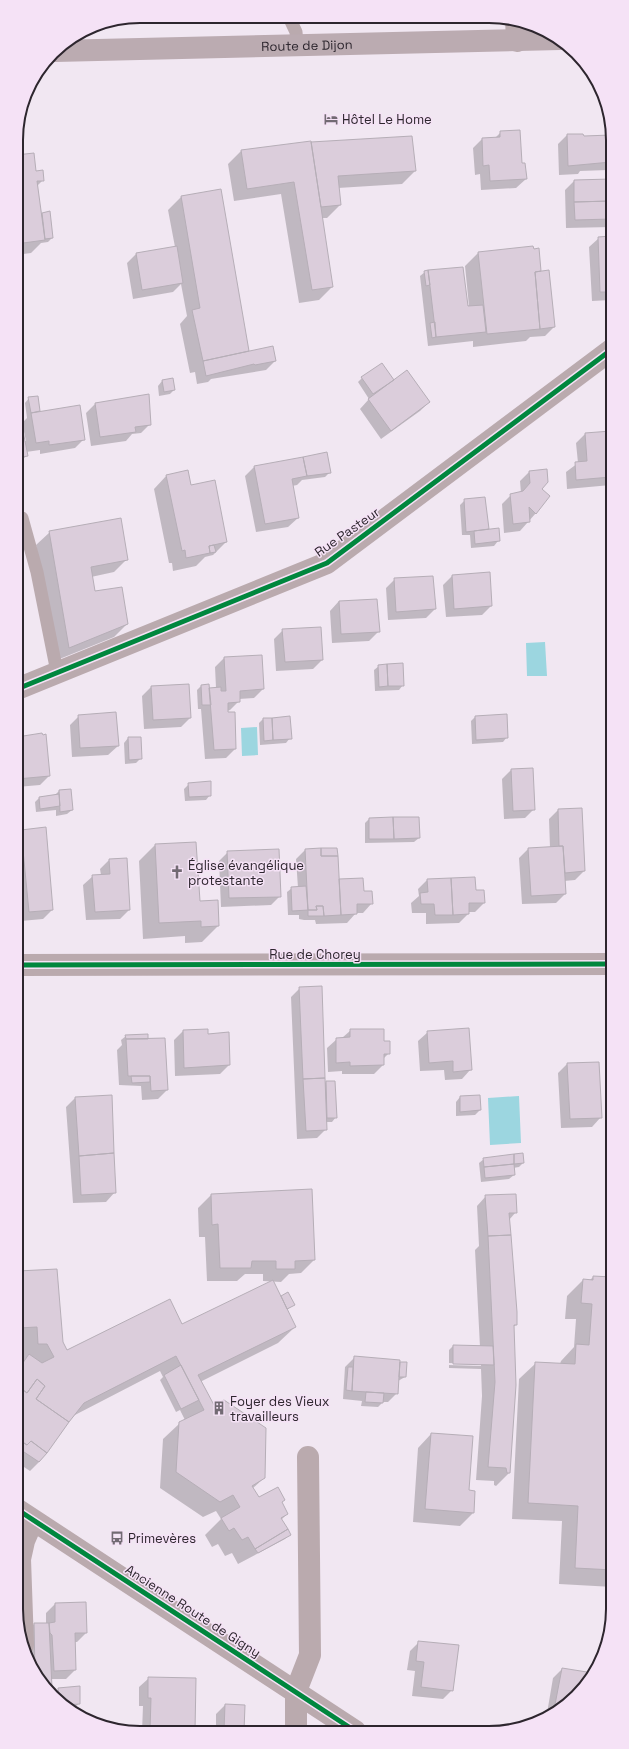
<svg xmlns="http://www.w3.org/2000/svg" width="629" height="1749" font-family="'Space Grotesk',sans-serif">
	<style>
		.water { fill: #9cd6e0 }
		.shadow { fill: #0003 }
		.building { fill: #dbcddb; stroke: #b6aeb7 }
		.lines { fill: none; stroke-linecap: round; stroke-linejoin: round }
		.service { stroke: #baaaae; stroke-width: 13 }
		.minor { stroke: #baaaae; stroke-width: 22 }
		.tertiary { stroke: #baaaae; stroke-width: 22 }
		.primary { stroke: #bbabb1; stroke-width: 22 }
		.cycleway-casing { stroke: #f5e2f6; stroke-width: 8 }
		.cycleway { stroke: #00873e; stroke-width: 5 }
		.labels { text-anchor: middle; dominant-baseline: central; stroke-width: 3; stroke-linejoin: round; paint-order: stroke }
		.street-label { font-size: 13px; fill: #2d262e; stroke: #f5e2f6 }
		.poi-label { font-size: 13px; fill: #2d262e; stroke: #f5e2f6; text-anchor: start }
		.rim { fill: none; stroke: #2d262e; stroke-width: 2 }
	</style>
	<rect width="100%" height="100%" fill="#f1e7f2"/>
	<!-- water -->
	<path class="water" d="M 545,642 L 547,676 L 527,676 L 526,643 Z
		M 257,727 L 258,755 L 242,756 L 241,728 Z
		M 519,1096 L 521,1143 L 490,1145 L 488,1098 Z"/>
	<!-- shadow -->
	<path class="shadow" d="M 501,132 L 521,164 L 526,179 L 516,188 L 481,190 L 480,174 L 475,175 L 473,148 L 482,139 L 495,138 Z
		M 567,135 L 583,137 L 611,136 L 611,167 L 608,170 L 580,171 L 578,174 L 559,175 L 558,144 Z
		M 241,151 L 415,171 L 402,184 L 338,188 L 340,205 L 327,218 L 321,218 L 332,287 L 319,300 L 299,303 L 281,194 L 234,201 L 228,164 Z
		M 16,156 L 43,180 L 37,186 L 41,215 L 42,213 L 52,238 L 48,242 L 41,243 L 31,253 L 16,255 Z
		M 611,180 L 611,227 L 566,228 L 565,190 L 574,181 Z
		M 220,190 L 248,351 L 246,353 L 275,361 L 266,370 L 211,379 L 208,382 L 197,384 L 195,372 L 190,373 L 180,324 L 187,316 L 181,284 L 173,292 L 133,299 L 127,263 L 136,254 L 175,247 L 168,210 L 181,197 Z
		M 611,237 L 611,300 L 592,301 L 589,247 L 599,238 Z
		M 478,253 L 540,271 L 539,272 L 554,327 L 545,336 L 530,337 L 526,341 L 473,347 L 473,341 L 428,346 L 420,276 L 425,272 L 469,306 L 465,266 Z
		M 362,378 L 393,380 L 389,385 L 429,402 L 420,411 L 381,439 L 360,409 L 369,399 L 358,382 Z
		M 173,380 L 174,390 L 170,394 L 159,396 L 158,386 L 162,381 Z
		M 37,397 L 39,412 L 84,439 L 75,448 L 40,454 L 40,450 L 26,452 L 27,455 L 17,465 L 17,423 L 20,422 L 24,441 L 26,441 L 22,423 L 27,418 L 25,403 L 29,398 Z
		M 95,404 L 150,424 L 141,433 L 132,434 L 126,441 L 91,446 L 86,413 Z
		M 611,432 L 611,485 L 567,489 L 566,472 L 578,463 L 576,443 L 585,434 Z
		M 254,467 L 330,472 L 325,477 L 302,480 L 297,485 L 292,486 L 298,518 L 288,527 L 256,532 L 245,476 Z
		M 529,472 L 541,489 L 536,513 L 520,531 L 504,533 L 502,504 L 511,495 L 521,493 L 520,481 Z
		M 167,475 L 190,486 L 226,542 L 213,555 L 205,557 L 196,566 L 173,571 L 172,563 L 169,563 L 154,489 Z
		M 485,498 L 488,530 L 498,541 L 494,546 L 471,548 L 470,535 L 462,535 L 460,505 L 465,500 Z
		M 50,532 L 127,559 L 114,572 L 91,577 L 94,592 L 127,624 L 114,637 L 57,660 L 36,545 Z
		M 452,576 L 491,606 L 482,615 L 446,617 L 443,585 Z
		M 395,579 L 435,609 L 426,618 L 388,620 L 386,588 Z
		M 339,601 L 378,632 L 369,641 L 332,643 L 330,611 Z
		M 283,630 L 322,660 L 313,669 L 276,671 L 274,639 Z
		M 224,658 L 263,689 L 254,698 L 239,699 L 239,701 L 230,710 L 227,711 L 235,749 L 226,758 L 205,759 L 201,709 L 198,709 L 197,690 L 201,686 L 208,690 L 216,688 L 215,667 Z
		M 379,666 L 403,685 L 399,690 L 375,691 L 374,670 Z
		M 151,687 L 190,718 L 181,727 L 144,729 L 142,696 Z
		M 506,715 L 507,737 L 503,742 L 472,744 L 471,721 L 475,717 Z
		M 79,716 L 118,746 L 108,755 L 72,757 L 70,725 Z
		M 263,719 L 290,738 L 286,743 L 260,745 L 259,723 Z
		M 17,738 L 49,776 L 40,785 L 17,787 Z
		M 128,738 L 141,758 L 136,763 L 125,764 L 124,743 Z
		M 511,770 L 534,809 L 525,818 L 504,819 L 502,779 Z
		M 189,784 L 210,795 L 206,800 L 185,801 L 184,789 Z
		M 59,791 L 72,810 L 67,814 L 56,816 L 56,810 L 36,812 L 35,802 L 40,797 L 55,795 Z
		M 558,810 L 584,871 L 575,880 L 564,881 L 565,894 L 556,903 L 522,904 L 519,858 L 528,849 L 550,848 L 549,819 Z
		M 369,819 L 419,838 L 414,842 L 365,843 L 365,823 Z
		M 22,831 L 52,910 L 43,919 L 21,921 L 17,886 L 17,835 Z
		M 155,845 L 218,926 L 202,942 L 185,943 L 185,936 L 143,939 L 139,861 Z
		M 305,850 L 338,880 L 372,903 L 363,913 L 356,913 L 347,923 L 316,924 L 315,920 L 304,920 L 299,919 L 299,915 L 288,915 L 287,892 L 292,888 L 298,888 L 296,859 Z
		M 228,852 L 280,896 L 271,905 L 221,907 L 219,861 Z
		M 109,860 L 129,910 L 120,919 L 86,920 L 83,885 L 93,876 L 101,875 L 100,869 Z
		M 427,880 L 475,891 L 484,903 L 475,912 L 468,912 L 468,914 L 459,923 L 426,924 L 426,913 L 412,913 L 411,903 L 419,896 L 418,889 Z
		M 612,888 L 612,930 L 611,889 Z
		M 300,988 L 324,1084 L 326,1082 L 336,1117 L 332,1122 L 326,1122 L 326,1129 L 317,1138 L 297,1139 L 291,997 Z
		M 351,1030 L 383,1042 L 389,1053 L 383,1059 L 383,1065 L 374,1074 L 342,1074 L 342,1071 L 328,1072 L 327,1048 L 337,1039 L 342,1038 Z
		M 183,1031 L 207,1035 L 229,1065 L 220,1074 L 175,1076 L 174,1040 Z
		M 428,1032 L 471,1069 L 462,1079 L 445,1080 L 444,1070 L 420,1071 L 418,1041 Z
		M 126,1036 L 148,1040 L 167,1090 L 158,1099 L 142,1100 L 141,1086 L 119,1085 L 117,1050 L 122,1045 L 121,1040 Z
		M 567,1064 L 601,1117 L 592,1127 L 561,1128 L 558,1073 Z
		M 460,1097 L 480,1110 L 475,1115 L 456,1116 L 456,1102 Z
		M 75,1098 L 115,1192 L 106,1202 L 73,1203 L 66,1107 Z
		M 484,1159 L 523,1163 L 519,1167 L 513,1168 L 514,1175 L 509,1179 L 481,1182 L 479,1163 Z
		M 311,1190 L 314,1260 L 301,1273 L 289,1274 L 281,1282 L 263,1281 L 263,1274 L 245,1274 L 237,1281 L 207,1281 L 205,1237 L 199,1237 L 198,1208 L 211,1195 Z
		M 486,1196 L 516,1212 L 509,1220 L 516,1325 L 513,1327 L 509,1473 L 496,1486 L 494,1485 L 494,1481 L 476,1480 L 482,1396 L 481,1369 L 449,1368 L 449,1365 L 481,1366 L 481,1364 L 449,1363 L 449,1350 L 453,1346 L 480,1347 L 475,1250 L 479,1246 L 477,1206 Z
		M 56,1270 L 62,1342 L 67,1352 L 182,1325 L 281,1297 L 293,1305 L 287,1310 L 295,1327 L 278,1343 L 200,1382 L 213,1406 L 264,1478 L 252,1489 L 258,1499 L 281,1503 L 287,1514 L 281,1520 L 289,1534 L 285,1539 L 238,1564 L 232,1553 L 225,1556 L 218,1544 L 212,1547 L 205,1535 L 221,1519 L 216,1511 L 203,1517 L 160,1488 L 163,1439 L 180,1423 L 185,1420 L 180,1410 L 176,1412 L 160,1380 L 163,1377 L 160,1371 L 73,1416 L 39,1462 L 30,1471 L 18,1463 L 18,1367 L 25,1360 L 22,1360 L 21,1342 L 18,1343 L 18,1272 Z
		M 593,1277 L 612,1278 L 613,1587 L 559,1584 L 562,1521 L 512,1519 L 519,1379 L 536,1363 L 560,1364 L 561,1361 L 574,1347 L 576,1319 L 565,1319 L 567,1296 L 583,1280 L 590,1280 Z
		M 354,1358 L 406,1363 L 405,1377 L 398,1381 L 397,1393 L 388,1402 L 383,1402 L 378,1407 L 361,1406 L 362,1401 L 343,1399 L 345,1367 Z
		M 431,1434 L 468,1491 L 473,1513 L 460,1526 L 413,1522 L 418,1448 Z
		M 85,1603 L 86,1633 L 77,1642 L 74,1642 L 75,1670 L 66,1679 L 51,1679 L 51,1689 L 55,1693 L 59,1689 L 79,1703 L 75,1708 L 68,1708 L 52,1697 L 32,1671 L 21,1637 L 34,1624 L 46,1624 L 46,1613 L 55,1604 Z
		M 419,1642 L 452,1690 L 443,1699 L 412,1696 L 415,1671 L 407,1670 L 410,1651 Z
		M 562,1669 L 591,1674 L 591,1677 L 582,1691 L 551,1716 L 546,1719 L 553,1678 Z
		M 149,1678 L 194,1731 L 142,1731 L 143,1706 L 139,1706 L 139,1687 Z
		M 225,1705 L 243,1731 L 216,1731 L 216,1714 Z"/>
	<!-- building -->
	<path class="building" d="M 520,130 L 522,163 L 525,163 L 527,179 L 490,181 L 489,165 L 483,166 L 482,138 L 500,137 L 500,131 Z
		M 567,134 L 583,134 L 584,136 L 611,135 L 611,162 L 568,166 Z
		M 412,136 L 416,171 L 338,176 L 341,205 L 321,207 L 311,142 Z
		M 311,141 L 333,287 L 312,290 L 294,182 L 247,189 L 241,150 Z
		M 34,153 L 36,171 L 43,170 L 44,181 L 37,181 L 45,240 L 16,244 L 16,155 Z
		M 611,179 L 611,201 L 574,202 L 574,180 Z
		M 221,189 L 249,351 L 203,361 L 192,310 L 200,308 L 181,196 Z
		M 611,201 L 611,219 L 575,220 L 574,202 Z
		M 50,211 L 53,238 L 45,239 L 42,213 Z
		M 611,236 L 611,292 L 600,292 L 598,237 Z
		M 177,246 L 183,283 L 142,290 L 136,253 Z
		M 533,246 L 534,249 L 539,248 L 541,271 L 535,272 L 540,329 L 487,334 L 478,252 Z
		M 463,267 L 468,306 L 483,305 L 486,332 L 436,337 L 428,270 Z
		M 428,270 L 430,285 L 426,286 L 424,271 Z
		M 549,270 L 555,327 L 540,329 L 535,272 Z
		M 435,322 L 436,337 L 432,338 L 430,323 Z
		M 273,346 L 276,361 L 255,365 L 254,364 L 206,376 L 203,361 Z
		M 382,363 L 394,380 L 373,394 L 361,377 Z
		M 407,370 L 430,402 L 391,431 L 368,399 Z
		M 173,378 L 175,390 L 164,392 L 162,380 Z
		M 149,394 L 151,425 L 135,427 L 136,432 L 100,437 L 95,403 Z
		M 38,396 L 40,411 L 31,413 L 28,397 Z
		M 80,405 L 85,440 L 49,445 L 49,441 L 36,443 L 31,413 Z
		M 21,421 L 28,456 L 17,458 L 17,422 Z
		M 611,431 L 611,477 L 576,480 L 575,462 L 587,461 L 585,433 Z
		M 327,452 L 331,473 L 307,476 L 303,457 Z
		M 303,457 L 307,476 L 292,479 L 299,518 L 265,524 L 254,466 Z
		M 547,469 L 548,482 L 542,489 L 550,496 L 536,514 L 529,507 L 530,522 L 513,524 L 510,494 L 523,491 L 530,483 L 529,471 Z
		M 188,470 L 191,485 L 215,480 L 227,542 L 209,546 L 210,553 L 186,558 L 185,550 L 182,551 L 166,475 Z
		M 485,497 L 489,529 L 466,532 L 464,499 Z
		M 121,518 L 128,560 L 91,567 L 95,591 L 122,587 L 128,624 L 69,648 L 49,531 Z
		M 499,528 L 500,541 L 475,544 L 474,531 Z
		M 214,545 L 216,552 L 210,553 L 209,546 Z
		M 490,572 L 492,606 L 454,609 L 452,575 Z
		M 433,576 L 436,609 L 396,612 L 394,578 Z
		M 377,599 L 380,632 L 341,634 L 339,601 Z
		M 321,627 L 323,660 L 285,662 L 282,629 Z
		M 262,655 L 264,689 L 240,691 L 240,702 L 228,703 L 228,712 L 235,712 L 236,749 L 214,750 L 209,688 L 221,687 L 221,691 L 226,691 L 224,657 Z
		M 403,663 L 404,686 L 388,686 L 387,664 Z
		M 387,664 L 388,686 L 379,687 L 378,665 Z
		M 189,684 L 191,718 L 153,720 L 151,686 Z
		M 209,684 L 211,705 L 202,705 L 201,685 Z
		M 116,712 L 119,746 L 80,748 L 78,715 Z
		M 507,714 L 508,738 L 476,740 L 475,716 Z
		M 290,716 L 292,739 L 273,740 L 272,718 Z
		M 263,718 L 272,718 L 273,740 L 264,741 Z
		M 42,733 L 43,735 L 46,734 L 50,776 L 17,779 L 17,737 Z
		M 128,737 L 141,737 L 142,759 L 129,760 Z
		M 533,768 L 535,810 L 513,811 L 511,769 Z
		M 211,781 L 211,796 L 189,797 L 188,783 Z
		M 71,789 L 73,810 L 60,812 L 59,790 Z
		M 59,794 L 60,806 L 40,809 L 39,797 Z
		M 582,808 L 585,871 L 565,873 L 563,846 L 559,846 L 558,809 Z
		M 393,817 L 394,839 L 369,839 L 369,818 Z
		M 393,817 L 419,817 L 420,838 L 394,839 Z
		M 46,827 L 53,910 L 29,912 L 21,830 Z
		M 196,842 L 200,901 L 218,900 L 219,926 L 201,927 L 201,921 L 159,923 L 155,844 Z
		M 563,846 L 566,894 L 531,896 L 528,848 Z
		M 321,848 L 337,848 L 338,856 L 321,856 Z
		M 321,848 L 321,856 L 338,856 L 341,915 L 324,916 L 323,906 L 316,906 L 317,910 L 308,910 L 305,849 Z
		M 279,849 L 281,897 L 229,898 L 227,851 Z
		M 127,858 L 130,910 L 95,912 L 92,875 L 110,874 L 109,859 Z
		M 475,877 L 476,890 L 484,890 L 485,903 L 469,903 L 469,914 L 453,915 L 451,878 Z
		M 363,878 L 364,891 L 372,891 L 373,904 L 357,904 L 357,914 L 341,915 L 339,879 Z
		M 451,878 L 453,915 L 435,915 L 434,904 L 421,904 L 420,893 L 428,892 L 427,879 Z
		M 306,886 L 308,910 L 292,911 L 291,887 Z
		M 316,906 L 323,906 L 324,916 L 308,916 L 308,910 L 317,910 Z
		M 322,986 L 325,1078 L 303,1079 L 299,987 Z
		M 469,1028 L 472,1070 L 453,1072 L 453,1061 L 429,1063 L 427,1031 Z
		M 208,1029 L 208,1034 L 229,1032 L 230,1065 L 184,1068 L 183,1030 Z
		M 350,1029 L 384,1029 L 384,1041 L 390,1041 L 390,1054 L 384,1054 L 384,1065 L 350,1066 L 350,1062 L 336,1063 L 336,1038 L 350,1037 Z
		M 148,1034 L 148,1039 L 126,1039 L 125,1035 Z
		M 165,1038 L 168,1090 L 151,1091 L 150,1076 L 128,1076 L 126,1039 Z
		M 599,1062 L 602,1118 L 570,1119 L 567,1063 Z
		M 131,1076 L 150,1076 L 150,1082 L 132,1083 Z
		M 325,1078 L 327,1130 L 306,1131 L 303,1079 Z
		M 326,1081 L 335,1081 L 337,1118 L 327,1118 Z
		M 112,1095 L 114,1153 L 79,1156 L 75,1097 Z
		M 480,1095 L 481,1110 L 460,1112 L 460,1096 Z
		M 114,1153 L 116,1193 L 81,1195 L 79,1156 Z
		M 523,1153 L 524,1163 L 514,1164 L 514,1154 Z
		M 514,1154 L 514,1164 L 484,1167 L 483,1158 Z
		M 514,1164 L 515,1175 L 485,1178 L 484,1167 Z
		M 312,1189 L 315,1260 L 295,1261 L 295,1269 L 276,1269 L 276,1261 L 252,1261 L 251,1268 L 220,1268 L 218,1224 L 212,1225 L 211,1194 Z
		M 516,1194 L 517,1213 L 509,1213 L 511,1235 L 488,1236 L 485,1195 Z
		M 511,1235 L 517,1312 L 517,1325 L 514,1325 L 516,1385 L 510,1473 L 507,1473 L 506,1468 L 488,1467 L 495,1382 L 488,1236 Z
		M 57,1269 L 63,1342 L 67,1350 L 170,1299 L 182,1324 L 273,1280 L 296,1327 L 198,1375 L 214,1405 L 224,1400 L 266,1428 L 265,1478 L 252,1486 L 259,1497 L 278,1487 L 285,1500 L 282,1502 L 288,1514 L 281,1518 L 288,1529 L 255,1549 L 248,1537 L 242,1540 L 234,1528 L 229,1531 L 221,1518 L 240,1507 L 233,1495 L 220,1502 L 176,1472 L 179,1422 L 204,1410 L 176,1356 L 84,1403 L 69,1422 L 36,1399 L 45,1386 L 37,1379 L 27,1393 L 18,1386 L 18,1370 L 29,1354 L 42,1363 L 54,1357 L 47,1344 L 38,1344 L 37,1327 L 18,1328 L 18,1271 Z
		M 593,1276 L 612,1277 L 613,1570 L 575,1568 L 578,1506 L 528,1503 L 535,1362 L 575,1364 L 576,1344 L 589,1345 L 592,1304 L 581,1303 L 583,1279 L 593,1280 Z
		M 288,1292 L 295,1305 L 287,1309 L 281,1296 Z
		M 453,1345 L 493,1346 L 494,1365 L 453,1364 Z
		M 354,1356 L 400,1360 L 398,1394 L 352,1391 Z
		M 400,1362 L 407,1362 L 406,1377 L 399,1377 Z
		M 181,1365 L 199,1400 L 181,1409 L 164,1375 Z
		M 348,1367 L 353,1367 L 352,1391 L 346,1390 Z
		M 37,1379 L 45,1386 L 36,1399 L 69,1422 L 47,1453 L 31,1441 L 27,1445 L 18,1439 L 18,1386 L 27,1393 Z
		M 366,1392 L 384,1393 L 383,1403 L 365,1402 Z
		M 431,1433 L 473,1436 L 469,1490 L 475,1491 L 474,1513 L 425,1509 Z
		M 18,1439 L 27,1445 L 31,1441 L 47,1453 L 39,1462 L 18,1448 Z
		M 288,1529 L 291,1535 L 258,1553 L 255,1549 Z
		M 86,1602 L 87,1633 L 75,1633 L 76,1670 L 54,1671 L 52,1635 L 50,1633 L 49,1623 L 55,1622 L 55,1603 Z
		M 34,1623 L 49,1623 L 52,1688 L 55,1688 L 56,1700 L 35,1675 Z
		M 418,1641 L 459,1645 L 453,1691 L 421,1687 L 424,1662 L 416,1661 Z
		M 562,1668 L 593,1673 L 582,1691 L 553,1715 Z
		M 148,1677 L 196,1678 L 195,1731 L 150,1731 L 151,1698 L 148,1698 Z
		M 80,1686 L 80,1704 L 63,1705 L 59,1702 L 58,1688 Z
		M 225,1704 L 245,1705 L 244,1731 L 224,1731 Z"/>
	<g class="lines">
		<!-- service -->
		<path class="service" d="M 289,17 L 296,32 L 297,44
			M 22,518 L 37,572 L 57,672"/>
		<!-- minor -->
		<path class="minor" d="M 516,19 L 517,41
			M 18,1510 L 355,1731
			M 23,1645 L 20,1559 L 24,1541 L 33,1520
			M 296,1731 L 296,1691 L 310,1655 L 308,1457"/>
		<!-- tertiary -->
		<path class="tertiary" d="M 17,689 L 327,563 L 611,350
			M 17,965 L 612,964"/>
		<!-- primary -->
		<path class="primary" id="s1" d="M 55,51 L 560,39"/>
		<!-- cycleway casing -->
		<g class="cycleway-casing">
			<path id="cycleway" d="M 17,689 L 327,563 L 611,350
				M 17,965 L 612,964
				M 18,1510 L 355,1731"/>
		</g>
		<!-- cycleway -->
		<use href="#cycleway" class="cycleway"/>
	</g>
	<!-- icons -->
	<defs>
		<g id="hotel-bare" transform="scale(1.08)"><path d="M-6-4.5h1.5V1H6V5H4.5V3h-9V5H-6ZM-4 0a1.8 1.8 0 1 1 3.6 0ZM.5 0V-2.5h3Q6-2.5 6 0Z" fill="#726a73" stroke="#f5e2f6" stroke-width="2.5" paint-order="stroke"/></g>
		<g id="church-bare" transform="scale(1.08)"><path d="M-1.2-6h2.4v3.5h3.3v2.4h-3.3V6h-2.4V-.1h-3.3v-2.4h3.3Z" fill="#726a73" stroke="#f5e2f6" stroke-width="2.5" paint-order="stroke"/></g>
		<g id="building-bare" transform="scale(1.08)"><path d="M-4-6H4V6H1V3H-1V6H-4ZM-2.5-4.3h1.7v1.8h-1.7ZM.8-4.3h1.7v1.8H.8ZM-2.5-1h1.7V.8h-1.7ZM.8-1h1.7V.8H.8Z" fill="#726a73" stroke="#f5e2f6" stroke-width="2.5" paint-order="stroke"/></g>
		<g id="bus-bare" transform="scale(1.08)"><path d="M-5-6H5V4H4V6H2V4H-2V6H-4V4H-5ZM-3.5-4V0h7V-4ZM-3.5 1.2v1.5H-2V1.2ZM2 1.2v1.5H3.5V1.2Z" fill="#726a73" stroke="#f5e2f6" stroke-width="2.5" paint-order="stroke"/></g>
	</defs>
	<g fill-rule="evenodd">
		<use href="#hotel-bare" x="331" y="119"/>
		<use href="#church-bare" x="177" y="872"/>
		<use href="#building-bare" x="219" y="1408"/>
		<use href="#bus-bare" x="117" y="1538"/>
	</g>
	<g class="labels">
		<!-- street labels -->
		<g class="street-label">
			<text stroke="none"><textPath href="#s1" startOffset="252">Route de Dijon</textPath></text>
			<text transform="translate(347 532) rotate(-35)">Rue Pasteur</text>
			<text x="315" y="954">Rue de Chorey</text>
			<text transform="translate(193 1611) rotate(33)">Ancienne Route de Gigny</text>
		</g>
		<!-- poi labels -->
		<g class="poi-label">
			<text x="342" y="119">Hôtel Le Home</text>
			<text x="188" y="865">Église évangélique<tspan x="188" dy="15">protestante</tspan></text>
			<text x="230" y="1401">Foyer des Vieux<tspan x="230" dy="15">travailleurs</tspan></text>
			<text x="128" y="1538">Primevères</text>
		</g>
	</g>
	<!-- crop -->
	<path d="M0 0H629V1749H0ZM140 23H489A117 117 0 0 1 606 140V1609A117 117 0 0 1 489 1726H140A117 117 0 0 1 23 1609V140A117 117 0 0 1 140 23Z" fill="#f5e2f6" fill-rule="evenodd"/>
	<path class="rim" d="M140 23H489A117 117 0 0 1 606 140V1609A117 117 0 0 1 489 1726H140A117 117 0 0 1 23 1609V140A117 117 0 0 1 140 23Z"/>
</svg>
